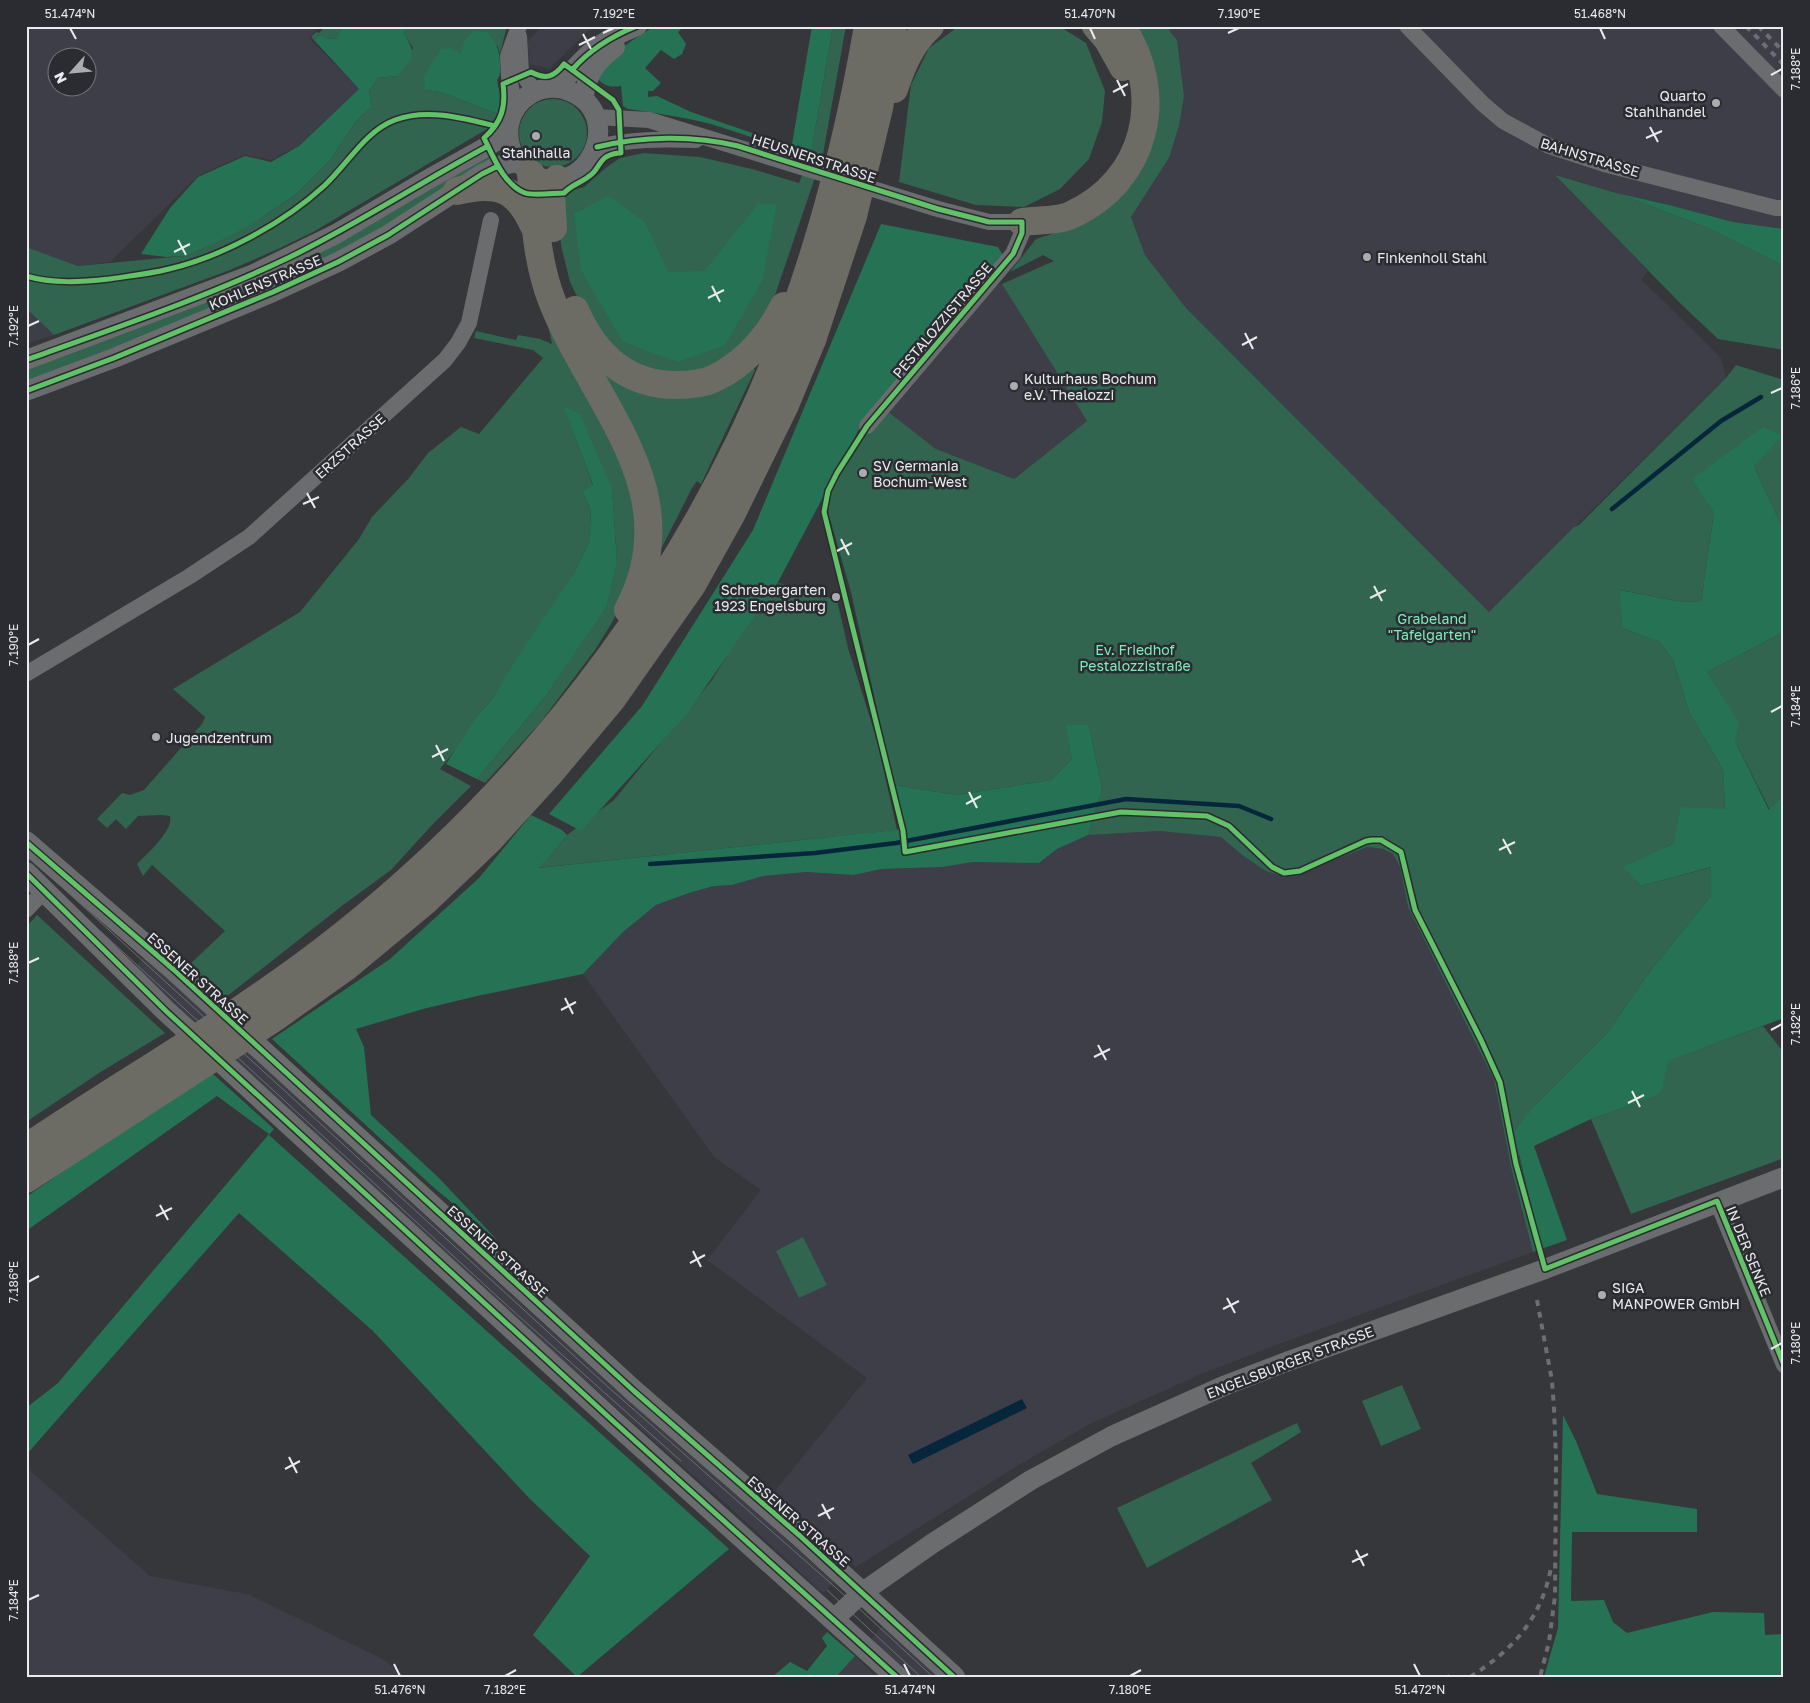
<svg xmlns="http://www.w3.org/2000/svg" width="1810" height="1703" font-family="'Golos Text',sans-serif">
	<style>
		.built { fill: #3d3e48; fill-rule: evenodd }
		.green { fill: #31654f }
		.forest { fill: #257354 }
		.water { fill: #06263c }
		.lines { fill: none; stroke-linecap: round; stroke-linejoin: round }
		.stream { stroke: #06263c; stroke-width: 4.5 }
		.minor { stroke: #6b6c6e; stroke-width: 16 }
		.tertiary { stroke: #6b6c6e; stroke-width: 20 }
		.secondary { stroke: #6b6c6e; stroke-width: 22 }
		.motorway { stroke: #6c6c64; stroke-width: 28 }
		.tram { stroke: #6d6e71; stroke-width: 1 }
		.rail { stroke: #6d6e71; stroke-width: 4; stroke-dasharray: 6 6; stroke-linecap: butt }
		.cycleway-casing { stroke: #2b2c31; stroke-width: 8 }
		.cycleway { stroke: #61c268; stroke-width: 5 }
		.ticks { fill: none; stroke: #ebebef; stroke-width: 2 }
		.poi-dot { fill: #acacb0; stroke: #2b2c31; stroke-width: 2 }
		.labels { text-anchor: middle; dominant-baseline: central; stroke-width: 5; stroke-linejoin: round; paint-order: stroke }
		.poi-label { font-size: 14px; fill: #ebebef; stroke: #2b2c31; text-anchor: start }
		.street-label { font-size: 14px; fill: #ebebef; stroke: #2b2c31 }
		.park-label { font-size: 14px; fill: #7cf0bc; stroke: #2b2c31 }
		.neatline { fill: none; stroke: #ebebef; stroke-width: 2 }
		.ticks-label { font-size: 12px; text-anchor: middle; fill: #ebebef }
	</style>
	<rect width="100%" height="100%" fill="#36373b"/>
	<!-- built -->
	<path class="built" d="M 26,26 L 320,26 L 309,38 L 359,89 L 298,146 L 271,160 L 244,155 L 198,176 L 110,262 L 78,266 L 26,247 ZM 58,58 L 88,58 L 88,88 L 58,88 Z
		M 542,26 L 597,26 L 587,32 L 549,69 L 530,64 L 527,43 Z
		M 1168,26 L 1784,26 L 1784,229 L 1733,222 L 1669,205 L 1616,193 L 1555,175 L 1648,271 L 1641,279 L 1721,358 L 1726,378 L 1489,612 L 1186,308 L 1145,255 L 1131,217 L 1169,158 L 1179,126 L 1184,96 L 1177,40 L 1170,32 Z
		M 1002,284 L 1087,421 L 1014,479 L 936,449 L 887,411 L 991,285 Z
		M 26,307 L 54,335 L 26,344 Z
		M 1159,831 L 1221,837 L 1242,855 L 1283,876 L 1311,869 L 1367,847 L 1383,849 L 1393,854 L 1400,867 L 1408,907 L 1494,1080 L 1511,1167 L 1533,1252 L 1279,1344 L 1201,1374 L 1090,1424 L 1017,1466 L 856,1567 L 774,1492 L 867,1378 L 707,1260 L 761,1190 L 714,1157 L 583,974 L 623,932 L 656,905 L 689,893 L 714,886 L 732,885 L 763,876 L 806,872 L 854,875 L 881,869 L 942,867 L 973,862 L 1039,863 L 1057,849 L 1088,835 Z
		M 144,957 L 538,1319 L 620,1393 L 735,1492 L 834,1582 L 825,1592 L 820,1591 L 735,1512 L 575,1372 L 135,967 Z
		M 26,1467 L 150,1576 L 247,1594 L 383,1659 L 406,1677 L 26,1677 Z
		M 885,1623 L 944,1677 L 908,1677 L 869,1641 Z
		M 855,1656 L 877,1677 L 836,1677 Z"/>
	<!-- green -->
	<path class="green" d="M 326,26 L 343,26 L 344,27 L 338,39 L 325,38 L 320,35 L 314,40 L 311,37 L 316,32 L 319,33 Z
		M 408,26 L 507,26 L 500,53 L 497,45 L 462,55 L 425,90 L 440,92 L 498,114 L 487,129 L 313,232 L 278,249 L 230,270 L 54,335 L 26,308 L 26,247 L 78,266 L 184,256 L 264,216 L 295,195 L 330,160 L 357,120 L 372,107 L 369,91 L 378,78 L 397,76 L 413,48 L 404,33 Z
		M 833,26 L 846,26 L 823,154 L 774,298 L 746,340 L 719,363 L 684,378 L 636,370 L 591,325 L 570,282 L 561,245 L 558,204 L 574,190 L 584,187 L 607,167 L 620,158 L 644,153 L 700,157 L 752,169 L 799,183 L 811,153 Z
		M 959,26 L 1059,26 L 1086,43 L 1105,91 L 1102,122 L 1089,159 L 1060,189 L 1024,207 L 976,205 L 899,182 L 911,85 L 929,48 Z
		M 1132,26 L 1168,26 L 1170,32 L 1177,40 L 1184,96 L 1179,126 L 1169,158 L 1131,217 L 1145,255 L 1186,308 L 1489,612 L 1574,527 L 1579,525 L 1726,378 L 1736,365 L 1784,380 L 1784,531 L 1754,466 L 1762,427 L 1714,512 L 1701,602 L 1677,601 L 1621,590 L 1622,628 L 1660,642 L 1673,660 L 1689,712 L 1723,770 L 1725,810 L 1674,843 L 1624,867 L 1641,886 L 1712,867 L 1711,896 L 1650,971 L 1607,1033 L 1537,1103 L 1519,1157 L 1541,1249 L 1533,1252 L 1511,1167 L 1494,1080 L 1408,907 L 1400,867 L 1393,854 L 1383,849 L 1367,847 L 1311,869 L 1283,876 L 1266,871 L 1242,855 L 1221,837 L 1159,831 L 1088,835 L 1102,789 L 1089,725 L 1072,759 L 1051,780 L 957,795 L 894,785 L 851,592 L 828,512 L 831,491 L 841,472 L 863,438 L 887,411 L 936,449 L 1014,479 L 1087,421 L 1002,284 L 1054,261 L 1043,255 L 1010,272 L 1036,239 L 1083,224 L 1121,197 L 1141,162 Z
		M519 133a34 34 0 1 1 68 0a34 34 0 1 1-68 0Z
		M 488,155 L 491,162 L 336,256 L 293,276 L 26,383 L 26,367 L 112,336 Z
		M 1555,175 L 1616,193 L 1708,228 L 1784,266 L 1784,350 L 1718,339 L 1681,304 Z
		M 540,287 L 618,441 L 640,524 L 625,597 L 611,624 L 595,650 L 540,723 L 485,783 L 477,779 L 545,697 L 607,605 L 617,562 L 612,489 L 565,408 L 593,486 L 582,491 L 591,510 L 589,542 L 574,573 L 493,698 L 477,716 L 461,743 L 440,769 L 471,786 L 432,825 L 391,870 L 343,905 L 226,997 L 188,966 L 225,931 L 152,865 L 143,876 L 137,864 C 147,854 174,830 170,816 L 162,815 L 138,816 L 126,829 L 116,819 L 107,828 L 97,819 L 122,793 L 130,795 L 144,790 L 202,724 L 205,717 L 173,689 L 300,612 L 359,539 L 372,517 L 409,478 L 428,453 L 461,427 L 479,434 L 543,358 L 533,350 L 474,338 L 476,331 L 516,340 L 518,335 L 540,339 L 552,344 Z
		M 598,365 L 626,386 L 751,367 L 755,370 L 701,484 L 697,481 L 692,488 L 660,551 Z
		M 779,583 L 837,600 L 848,648 L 877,740 L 897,830 L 537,868 L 554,852 L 567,835 L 614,800 L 712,680 L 749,620 Z
		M 1784,632 L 1784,794 L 1770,810 L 1735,741 L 1707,672 Z
		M 37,915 L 165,1033 L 99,1073 L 26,1122 L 26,927 Z
		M 1763,1026 L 1784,1053 L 1784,1158 L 1631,1214 L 1591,1119 L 1651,1098 L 1667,1061 Z
		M 803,1237 L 827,1285 L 799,1298 L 776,1251 Z
		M 1402,1385 L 1421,1429 L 1381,1446 L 1362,1401 Z
		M 1297,1423 L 1301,1432 L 1251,1463 L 1272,1500 L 1147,1568 L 1117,1508 Z"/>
	<!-- forest -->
	<path class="forest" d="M 343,26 L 408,26 L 404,33 C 417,56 414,57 397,76 L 378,78 L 369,91 L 372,107 L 357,120 L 330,160 L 295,195 L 264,216 L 232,235 L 184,256 L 166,257 L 141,254 L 170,208 L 198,177 L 245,156 L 271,162 L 299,146 L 359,89 L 314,40 L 320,35 L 325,38 L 337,39 Z
		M 655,26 L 684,26 L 678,32 L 686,44 L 682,54 L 674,59 L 661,50 L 645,68 L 661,83 L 653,91 L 648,91 L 648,97 L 657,96 L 691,112 L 779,142 L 792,144 L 812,26 L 833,26 L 811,153 C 777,148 744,134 711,124 C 683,117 656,113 628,109 L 623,106 L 621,86 C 609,88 603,85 595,76 C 613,53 630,41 655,26 Z
		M 473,31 L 487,32 C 496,44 500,48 500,64 C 500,70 501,75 497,80 L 501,100 L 498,114 L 440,92 L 425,90 L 424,76 L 441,49 L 451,48 L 461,54 L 464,42 Z
		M 1616,193 L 1669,205 L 1733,222 L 1784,229 L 1784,266 L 1708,228 Z
		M 608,196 L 645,222 L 668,272 L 704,271 L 758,204 L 777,204 L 762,281 L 725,345 L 678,362 L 623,342 L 581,270 L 574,214 Z
		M 881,224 L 998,247 L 1004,257 L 948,322 L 858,431 L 777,584 L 686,715 L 581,831 L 549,814 L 642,706 L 753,530 Z
		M 564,407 L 580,414 L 612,489 L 617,562 L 607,606 L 545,697 L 477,779 L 446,764 L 477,716 L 493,698 L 515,661 L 574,573 L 589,542 L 591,510 L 582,491 L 593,485 Z
		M 1763,427 L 1782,436 L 1754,466 L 1784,531 L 1784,632 L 1707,672 L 1739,723 L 1735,741 L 1769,810 L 1784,794 L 1784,1018 L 1668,1061 L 1662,1090 L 1651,1098 L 1591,1119 L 1534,1146 L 1567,1240 L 1541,1249 L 1514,1132 L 1537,1103 L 1607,1033 L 1650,971 L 1711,896 L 1711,867 L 1641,886 L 1623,867 L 1674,843 L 1681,807 L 1725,809 L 1723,770 L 1689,712 L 1673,660 L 1660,642 L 1622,628 L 1620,590 L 1677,601 L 1701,602 L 1714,512 L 1692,479 Z
		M 1066,725 L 1089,725 L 1102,789 L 1088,835 L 1057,849 L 1039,863 L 973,862 L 942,867 L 881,869 L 854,875 L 806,872 L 763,876 L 732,885 L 714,886 L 689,893 L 656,905 L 623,932 L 583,974 L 477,996 L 423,1009 L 356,1029 L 364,1047 L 371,1115 L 439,1178 L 498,1241 L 432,1186 L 272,1039 L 390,959 L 479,878 L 531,815 L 562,830 L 567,835 L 554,852 L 538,868 L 904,829 L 894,785 L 957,795 L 1051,780 L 1072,759 Z
		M 212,1073 L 274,1129 L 269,1135 L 729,1549 L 577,1677 L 533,1635 L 590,1556 L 530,1499 L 373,1331 L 239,1213 L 26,1455 L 26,1408 L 58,1383 L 269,1134 L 217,1096 L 26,1231 L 26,1197 L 100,1146 Z
		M 1563,1415 L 1576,1441 L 1597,1494 L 1697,1509 L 1697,1532 L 1572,1532 L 1571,1601 L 1604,1600 L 1613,1622 L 1627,1633 L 1713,1612 L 1764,1613 L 1765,1635 L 1784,1634 L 1784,1677 L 1544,1677 L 1558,1628 Z
		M 827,1632 L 855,1656 L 836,1677 L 772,1677 L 790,1662 L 807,1671 L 827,1646 L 822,1638 Z"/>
	<!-- water -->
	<path class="water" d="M 1022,1399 L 1027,1408 L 913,1464 L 908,1455 Z"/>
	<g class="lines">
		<!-- stream -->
		<path class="stream" d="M 1612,509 L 1721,421 L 1761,397
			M 650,864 L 815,853 L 896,843 L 1126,799 L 1239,806 L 1271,819"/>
		<!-- minor -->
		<path class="minor" d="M 1407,26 L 1483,104 L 1503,121 L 1549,146 L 1604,164 L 1776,208 L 1784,208
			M 1721,26 L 1784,90
			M 519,36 L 521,71 L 534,91
			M 515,108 L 509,77 L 508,56 L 519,26
			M 596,117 L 649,120 L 938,209 L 989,222 L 1022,222 L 1022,233 L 1013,254 L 867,426
			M 597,147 C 630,139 662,139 696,140
			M 26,674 L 190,576 L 249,537 L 445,360 L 458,343 L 469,323 L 491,220
			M 26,910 L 44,891
			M 1717,1201 L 1784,1365"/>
		<!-- tertiary -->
		<path class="tertiary" d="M 557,88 C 585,56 597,42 637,26
			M 583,99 C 588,72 594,64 615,47
			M 26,360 L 254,274 L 336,234 L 427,180 L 488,146 L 507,134
			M 26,391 L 114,358 L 273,292 L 338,262 L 388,235 L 482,174 L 498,166 L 517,162 C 522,165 527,171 532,174 C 586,204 629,114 569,91 C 558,86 543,87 532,93 C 506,108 502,137 517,162
			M 834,1619 L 863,1592 L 933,1543 L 1031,1480 L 1112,1436 L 1226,1385 L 1286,1362 L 1545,1269 L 1784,1177"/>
		<!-- secondary -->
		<path class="secondary" d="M 26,842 L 173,969 L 634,1391 L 799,1535 L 954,1677
			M 26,873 L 166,1011 L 613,1421 L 897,1677"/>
		<!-- motorway -->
		<path class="motorway" d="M 1096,26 L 1108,40 L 1123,67
			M 894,89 C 902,65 911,43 930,26
			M 531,174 C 535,217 536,260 552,301 C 593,405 691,491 628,610
			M 457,191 C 497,181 517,188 534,226
			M 1022,222 C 1036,220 1059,221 1071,215 C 1147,181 1167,93 1121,26
			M 553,228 L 551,193 L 557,179
			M 575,310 C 594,354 626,385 676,385 C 688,385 702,384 713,379 C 745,364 768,337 784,306
			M 26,1148 C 131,1077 243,1015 342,936 C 544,775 704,560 793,316 C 827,222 851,125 868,26
			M 26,1179 L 274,1018 L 347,966 L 424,902 L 490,839 L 550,773 L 612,699 L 692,585 L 731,515 L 785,405 L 812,340 L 853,216 L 879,108 L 893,26"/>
		<!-- tram -->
		<path class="tram" d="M 26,854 L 607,1386 L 852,1602 L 933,1677
			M 87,919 L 512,1310 L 681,1461
			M 827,1590 L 921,1677"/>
		<!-- rail -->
		<path class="rail" d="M 1746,26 L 1784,65
			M 1758,26 L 1784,52
			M 1537,1300 L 1552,1381 L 1554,1408 L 1556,1458 L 1555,1596 L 1549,1642 L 1540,1677
			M 1447,1675 L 1448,1677
			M 1470,1677 C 1513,1650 1541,1619 1551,1568"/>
		<!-- cycleway casing -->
		<g class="cycleway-casing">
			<path id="cycleway" d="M 564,64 L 613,100 L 619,110 L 621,153 C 615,153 611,154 606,157 C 600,161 598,168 593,173 C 584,182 572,184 564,193 C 554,193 534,196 525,193 C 504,185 493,156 484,138 C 502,122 506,107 503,84 L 531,72 C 546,80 554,77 564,64 Z
				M 572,70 C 590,49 612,36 637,26
				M 597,147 C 642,136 693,135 738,146 L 938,209 L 989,222 L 1022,222 L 1022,233 L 1013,254 L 867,426 L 837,473 L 828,491 L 824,512 L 903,831 L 905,852 L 1121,812 L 1207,816 L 1229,826 L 1272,867 L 1284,873 L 1300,871 L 1366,841 L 1372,840 L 1381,840 L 1401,852 L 1415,910 L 1481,1040 L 1500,1082 L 1516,1164 L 1545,1269 L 1717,1201 L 1784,1365
				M 26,276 C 53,284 81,282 109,279 C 129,276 149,274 169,269 C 221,257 284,223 324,186 C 347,165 365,131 395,120 C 427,108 463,118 495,126
				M 26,360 C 115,328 205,298 290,257 C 358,224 421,182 488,146
				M 26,391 L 114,358 L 273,292 L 338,262 L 388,235 L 482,174 L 498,166
				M 26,842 L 173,969 L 634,1391 L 799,1535 L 954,1677
				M 26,873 L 166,1011 L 613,1421 L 897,1677"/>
		</g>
		<!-- cycleway -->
		<use href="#cycleway" class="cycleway"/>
	</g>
	<!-- ticks -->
	<path class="ticks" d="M 70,28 L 76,39M 1090,28 L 1095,39M 1600,28 L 1605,39M 603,33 L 614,28M 1228,33 L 1239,28M 583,34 L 591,49M 579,45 L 595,37M 1771,75 L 1782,69M 1117,80 L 1125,96M 1113,92 L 1128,84M 1650,127 L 1658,142M 1646,138 L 1662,131M 178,240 L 186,255M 174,252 L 190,244M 712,286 L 720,302M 708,298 L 724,290M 28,326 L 39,321M 1245,333 L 1253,349M 1242,345 L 1257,337M 1771,393 L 1782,388M 307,493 L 315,508M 303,504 L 319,497M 841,539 L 849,555M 837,551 L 852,543M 1374,586 L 1382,601M 1370,598 L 1386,590M 28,645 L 39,639M 1771,712 L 1782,706M 436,745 L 444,761M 432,757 L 448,749M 969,792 L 977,808M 966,804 L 981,796M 1503,839 L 1511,854M 1499,850 L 1515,842M 28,963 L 39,958M 565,998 L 573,1014M 561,1010 L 576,1002M 1771,1030 L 1782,1024M 1098,1045 L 1106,1060M 1094,1057 L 1110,1049M 1632,1091 L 1640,1107M 1628,1103 L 1644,1095M 160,1205 L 168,1220M 156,1216 L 172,1208M 693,1251 L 701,1267M 690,1263 L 705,1255M 28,1282 L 39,1276M 1227,1298 L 1235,1313M 1223,1309 L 1239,1301M 1771,1349 L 1782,1343M 289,1457 L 297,1473M 285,1469 L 300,1461M 822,1504 L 830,1519M 818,1516 L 834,1508M 1356,1550 L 1364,1566M 1352,1562 L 1368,1554M 28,1600 L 39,1595M 394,1664 L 400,1676M 904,1664 L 910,1676M 1414,1664 L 1420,1676M 505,1676 L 516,1670M 1130,1676 L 1141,1670"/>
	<!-- markers -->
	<g class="poi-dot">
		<circle cx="1716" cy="103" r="5"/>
		<circle cx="536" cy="136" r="5"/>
		<circle cx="1367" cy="257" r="5"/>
		<circle cx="1014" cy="386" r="5"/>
		<circle cx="863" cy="473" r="5"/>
		<circle cx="836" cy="597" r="5"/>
		<circle cx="156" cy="737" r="5"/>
		<circle cx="1602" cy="1295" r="5"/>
	</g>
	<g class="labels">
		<!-- poi labels -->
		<g class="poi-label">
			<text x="1706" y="95" text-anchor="end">Quarto<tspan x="1706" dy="16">Stahlhandel</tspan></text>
			<text x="536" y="152" text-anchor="middle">Stahlhalla</text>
			<text x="1377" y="257">Finkenholl Stahl</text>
			<text x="1024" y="378">Kulturhaus Bochum<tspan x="1024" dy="16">e.V. Thealozzi</tspan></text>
			<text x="873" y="465">SV Germania<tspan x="873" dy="16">Bochum-West</tspan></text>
			<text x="826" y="589" text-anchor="end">Schrebergarten<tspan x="826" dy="16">1923 Engelsburg</tspan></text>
			<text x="166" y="737">Jugendzentrum</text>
			<text x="1612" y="1287">SIGA<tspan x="1612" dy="16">MANPOWER GmbH</tspan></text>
		</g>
		<!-- street labels -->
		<g class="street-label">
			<text transform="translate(1590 157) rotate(17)">BAHNSTRASSE</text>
			<text transform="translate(814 158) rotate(18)">HEUSNERSTRASSE</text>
			<text transform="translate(265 282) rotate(-23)">KOHLENSTRASSE</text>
			<text transform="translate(942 320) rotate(-50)">PESTALOZZISTRASSE</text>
			<text transform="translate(350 446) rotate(-42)">ERZSTRASSE</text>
			<text transform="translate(198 978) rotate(42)">ESSENER STRASSE</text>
			<text transform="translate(498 1251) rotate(42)">ESSENER STRASSE</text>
			<text transform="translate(1749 1251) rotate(68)">IN DER SENKE</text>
			<text transform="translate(1290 1362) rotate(-21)">ENGELSBURGER STRASSE</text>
			<text transform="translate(799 1521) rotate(41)">ESSENER STRASSE</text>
		</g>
		<!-- park labels -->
		<g class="park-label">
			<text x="1432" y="618">Grabeland<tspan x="1432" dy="16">"Tafelgarten"</tspan></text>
			<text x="1135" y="649">Ev. Friedhof<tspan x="1135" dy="16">Pestalozzistraße</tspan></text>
		</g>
	</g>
	<!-- border -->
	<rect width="1810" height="1703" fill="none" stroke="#2b2c31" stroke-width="55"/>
	<!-- north arrow -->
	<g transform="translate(72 72) rotate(243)"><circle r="24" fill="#2b2c31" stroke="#78787d"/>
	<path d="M0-4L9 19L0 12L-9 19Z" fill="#acacb0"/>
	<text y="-8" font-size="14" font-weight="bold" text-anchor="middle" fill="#ebebef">N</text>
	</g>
	<rect x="28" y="28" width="1754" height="1648" class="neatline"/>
	<g class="ticks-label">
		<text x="70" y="18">51.474°N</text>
		<text x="614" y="18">7.192°E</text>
		<text x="1090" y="18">51.470°N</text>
		<text x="1239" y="18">7.190°E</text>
		<text x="1600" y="18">51.468°N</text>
		<text transform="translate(1796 69) rotate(-90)" y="4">7.188°E</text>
		<text transform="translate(14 326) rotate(-90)" y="4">7.192°E</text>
		<text transform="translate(1796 388) rotate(-90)" y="4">7.186°E</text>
		<text transform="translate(14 645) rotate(-90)" y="4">7.190°E</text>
		<text transform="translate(1796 706) rotate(-90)" y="4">7.184°E</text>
		<text transform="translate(14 963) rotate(-90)" y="4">7.188°E</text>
		<text transform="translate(1796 1024) rotate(-90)" y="4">7.182°E</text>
		<text transform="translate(14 1282) rotate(-90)" y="4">7.186°E</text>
		<text transform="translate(1796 1343) rotate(-90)" y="4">7.180°E</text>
		<text transform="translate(14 1600) rotate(-90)" y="4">7.184°E</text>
		<text x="400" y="1694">51.476°N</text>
		<text x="505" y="1694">7.182°E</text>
		<text x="910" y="1694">51.474°N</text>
		<text x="1130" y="1694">7.180°E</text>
		<text x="1420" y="1694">51.472°N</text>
	</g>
</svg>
